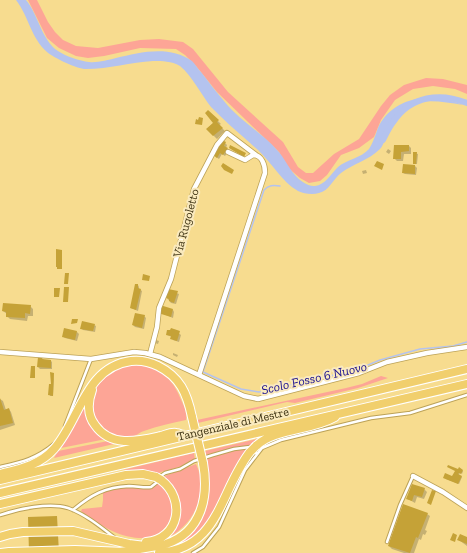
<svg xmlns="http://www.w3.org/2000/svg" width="467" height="553" font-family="'Zilla Slab',serif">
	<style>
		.green { fill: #fda596 }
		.water { fill: #b4c3ef }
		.shadow { fill: #0003 }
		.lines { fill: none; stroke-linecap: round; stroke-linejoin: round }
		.stream { stroke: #b4c3ef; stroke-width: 1.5 }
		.canal { stroke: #b4c3ef; stroke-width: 6 }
		.building { fill: #c5a237 }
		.service-casing { stroke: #bca257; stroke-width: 4.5 }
		.minor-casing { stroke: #bca257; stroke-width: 6 }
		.motorway-casing { stroke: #fff; stroke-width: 10 }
		.service { stroke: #fff; stroke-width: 2.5 }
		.minor { stroke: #fff; stroke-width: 4.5 }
		.motorway { stroke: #f1cf6d; stroke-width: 8 }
		.motorway-bridge-casing { stroke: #fff; stroke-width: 10; stroke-linecap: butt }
		.motorway-bridge { stroke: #f1cf6d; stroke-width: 8 }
		.labels { text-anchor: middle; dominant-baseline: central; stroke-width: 4; stroke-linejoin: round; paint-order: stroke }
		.street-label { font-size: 12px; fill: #3c3111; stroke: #faeabe }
		.water-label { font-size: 13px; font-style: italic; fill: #190f90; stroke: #faeabe }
	</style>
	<rect width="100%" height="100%" fill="#f7dc8f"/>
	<!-- green -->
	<path class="green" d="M 28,0 L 37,0 L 48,22 L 55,32 L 63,40 L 76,46 L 98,48 L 140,40 L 159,39 L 183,42 L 193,49 L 228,92 L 283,142 L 298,167 L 306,173 L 313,173 L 334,154 L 359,139 L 381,106 L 390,95 L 404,85 L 426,78 L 443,79 L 467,85 L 467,94 L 455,89 L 433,86 L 413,89 L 395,100 L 381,120 L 374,137 L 359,148 L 341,155 L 327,175 L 320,181 L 309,183 L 300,178 L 286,166 L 279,152 L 217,92 L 196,66 L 185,55 L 176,49 L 140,48 L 104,56 L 88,58 L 76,56 L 59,48 L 47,38 Z
		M 132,365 C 159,365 173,378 182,402 C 185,407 187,415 186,420 C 172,423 158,426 144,431 C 140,432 135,437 130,437 C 125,438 117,436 112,434 C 90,424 86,397 102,380 C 110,371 121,367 132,365 Z
		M 381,376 L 388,378 L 358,388 L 295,403 L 287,402 L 198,423 L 197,420 L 346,388 L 362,384 Z
		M 85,400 L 88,414 L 114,442 L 114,444 L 54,458 L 58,451 L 108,441 L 106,439 L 61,448 L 73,428 Z
		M 261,438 L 252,445 L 235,447 L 206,455 L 205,451 Z
		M 249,448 C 222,477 217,539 172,546 C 205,528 214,504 207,467 C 207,463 208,462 207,459 L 231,450 Z
		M 194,453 L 195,460 L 183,466 L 161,472 L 157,475 L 139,470 L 123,470 Z
		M 196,464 C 210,493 193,529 162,540 L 178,514 L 162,477 Z
		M 158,480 C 162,484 166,487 168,492 C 179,515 166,539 139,538 C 118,537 97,524 81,511 L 82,509 L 102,507 L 103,500 L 103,492 L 127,487 L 150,489 L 155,486 Z"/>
	<!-- water -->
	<path class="water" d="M 16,0 L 26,0 C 38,14 42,41 58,51 C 65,56 80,61 89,62 C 97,63 108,60 116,58 C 140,52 170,45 192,61 C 195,64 198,69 201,72 C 209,82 216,92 224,101 C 239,120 261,132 277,150 C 284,157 288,167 295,175 C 299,180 308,187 315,186 C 325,185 331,174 338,167 C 346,160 361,158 369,149 C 375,140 376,130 381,122 C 400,94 435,93 463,105 C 432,100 406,95 389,127 C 385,134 385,144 380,149 C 369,160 353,164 341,173 C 333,179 329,191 319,193 C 313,195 304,194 298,191 C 282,182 272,163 258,150 C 255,147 252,145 249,142 C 236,131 223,119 211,107 C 201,94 192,76 180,66 C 171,61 163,61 153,61 C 131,62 109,69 86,69 C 77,69 54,58 47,52 C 31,38 29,17 16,0 Z"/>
	<!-- shadow -->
	<path class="shadow" d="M 208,111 L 221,124 L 219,125 L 225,131 L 217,139 L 207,129 L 214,122 Z
		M 225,143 L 227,145 L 226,148 L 229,150 L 225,156 L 222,154 L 219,159 L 216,157 Z
		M 394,146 L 409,146 L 411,148 L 411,154 L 404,154 L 403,161 L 397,161 L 394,158 Z
		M 388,149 L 391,151 L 389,154 L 386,152 Z
		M 414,153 L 418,154 L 417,164 L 414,164 Z
		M 415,166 L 417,168 L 416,175 L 405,174 L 403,173 Z
		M 366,170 L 367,173 L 363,174 L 362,171 Z
		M 138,285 L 139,287 L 139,289 L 142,291 L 138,311 L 131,308 Z
		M 169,290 L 179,294 L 176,304 L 171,303 L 167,298 Z
		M 30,306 L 33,309 L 33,316 L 28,316 L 27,321 L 10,319 L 7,316 L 7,314 L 3,311 Z
		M 173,310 L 174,312 L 173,318 L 159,312 Z
		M 144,316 L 146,318 L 144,329 L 135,327 L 133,325 Z
		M 94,325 L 96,326 L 95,332 L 83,330 L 81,328 Z
		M 65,329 L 77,332 L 79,334 L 77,341 L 65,338 L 63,336 Z
		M 177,332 L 181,335 L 179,342 L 173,340 L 172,337 L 167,335 L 179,332 L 180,332 Z
		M 156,340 L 159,341 L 158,344 L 155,343 Z
		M 173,353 L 178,355 L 177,357 L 173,355 Z
		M 42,358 L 44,360 L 51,361 L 52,362 L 52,369 L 40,369 L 38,367 Z
		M 54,374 L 53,396 L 50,396 Z
		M 0,399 L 3,401 L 6,410 L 9,409 L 11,412 L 15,425 L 0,430 Z
		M 459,469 L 463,471 L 462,474 L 460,472 L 459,475 L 462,477 L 459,484 L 446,479 L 456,479 Z
		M 412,485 L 424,489 L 427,492 L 424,499 L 417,497 L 415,503 L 408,499 Z
		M 427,514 L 430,516 L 425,530 L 427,531 L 425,535 L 423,534 L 421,540 L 419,539 L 414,553 L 404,553 L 392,549 L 389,546 Z
		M 467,538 L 467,546 L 459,540 Z"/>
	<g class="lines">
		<!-- stream -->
		<path class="stream" d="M 280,186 C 273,185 269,185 264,190 L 203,372 L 241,389 L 259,392 L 356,370 L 380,360 L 420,349 L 453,346 L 467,342"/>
		<!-- canal -->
		<path class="canal" d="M 383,140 C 386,134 389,127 394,121 C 411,96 440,92 467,103"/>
	</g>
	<!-- building -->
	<path class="building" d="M 208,110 L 219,120 L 217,122 L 223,128 L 213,136 L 206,129 L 213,123 L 205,113 Z
		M 199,117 L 203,118 L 202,125 L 195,124 L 196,119 L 198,120 Z
		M 222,140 L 226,142 L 224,146 L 228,148 L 223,155 L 220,153 L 217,158 L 213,155 Z
		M 230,145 L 246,153 L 244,157 L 229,148 Z
		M 394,145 L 409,145 L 409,151 L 401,152 L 401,159 L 393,159 Z
		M 413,152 L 417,152 L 416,164 L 413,164 Z
		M 377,161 L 384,164 L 382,170 L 374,166 Z
		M 223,163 L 234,170 L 232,174 L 224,170 L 221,166 Z
		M 403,164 L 415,165 L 415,174 L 402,173 Z
		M 56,249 L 62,250 L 62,269 L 57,269 L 57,267 L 56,267 Z
		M 65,273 L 69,273 L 68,284 L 64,284 Z
		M 143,274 L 150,276 L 149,281 L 142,280 Z
		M 135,284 L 138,284 L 138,288 L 141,289 L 136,310 L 130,308 Z
		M 64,287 L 69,287 L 68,302 L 63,302 Z
		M 54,288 L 60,288 L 59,297 L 54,297 Z
		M 168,289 L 178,291 L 174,303 L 169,301 L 169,299 L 166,298 Z
		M 3,303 L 31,305 L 30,314 L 25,313 L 25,318 L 6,317 L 6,312 L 2,311 Z
		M 160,305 L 173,309 L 171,317 L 158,313 Z
		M 135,313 L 145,315 L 142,328 L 132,325 Z
		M 72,319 L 78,319 L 77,323 L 71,324 Z
		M 82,321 L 95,324 L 93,331 L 80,329 Z
		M 64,328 L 77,331 L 75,340 L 62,337 Z
		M 171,328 L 180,331 L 177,341 L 170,339 L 171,336 L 166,335 L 167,330 L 170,330 Z
		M 38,357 L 42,357 L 42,359 L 51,360 L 51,368 L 37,367 Z
		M 31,366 L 35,366 L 35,378 L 30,378 Z
		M 50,372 L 54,373 L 53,396 L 48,395 L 49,384 L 51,384 Z
		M 0,398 L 4,410 L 9,408 L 13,423 L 0,426 Z
		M 448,465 L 458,469 L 459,467 L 463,470 L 461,474 L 459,473 L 458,474 L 462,476 L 458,484 L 443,478 L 445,473 L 452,476 L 455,471 L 447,467 Z
		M 412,484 L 425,488 L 422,497 L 414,495 L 412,501 L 406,499 Z
		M 432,490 L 436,491 L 431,505 L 427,503 Z
		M 403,504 L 428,513 L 418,538 L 416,537 L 410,553 L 388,546 Z
		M 57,516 L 59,553 L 29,553 L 28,517 Z
		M 453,533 L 457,535 L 455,542 L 450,540 Z
		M 460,534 L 467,537 L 467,544 L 457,540 Z"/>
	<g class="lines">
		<!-- service casing -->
		<g class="service-casing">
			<path id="service" d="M 65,426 L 91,359
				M 0,467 C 22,462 36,459 54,444
				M 73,510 C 91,495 105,487 129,486 C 137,486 144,488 151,487 L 156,483 L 158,478 L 165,473 L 180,469 L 194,461 L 213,455 L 234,449 L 250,447 L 257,454
				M 0,515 C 18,509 49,502 68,508 C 85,514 101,527 115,538
				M 387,542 L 400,505 L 413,476
				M 193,553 L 203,547 L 219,527 L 245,470 L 262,448 L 281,440 L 371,418 L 410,413 L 467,395"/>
		</g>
		<!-- minor casing -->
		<g class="minor-casing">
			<path id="minor" d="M 0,352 L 91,359 L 134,352 L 145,353 L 160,357 L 244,396 L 258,399 L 359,373 L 387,362 L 427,353 L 467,347
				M 150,354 L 157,327 L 159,308 L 171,279 L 194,189 L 217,145 L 227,133 L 256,155
				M 199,375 L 265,173 C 265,165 262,155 253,155 L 245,160 L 228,152
				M 413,476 L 443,492 L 467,508"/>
		</g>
		<!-- motorway casing -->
		<g class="motorway-casing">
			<path id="motorway" d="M 92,390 C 88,401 87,415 95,425 C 111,448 138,441 161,436 C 165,435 171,432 176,433 C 179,433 182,435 185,436
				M 256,446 C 275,428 311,431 335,417
				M 0,474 C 20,469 40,465 54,449 C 80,420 85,367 131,361 C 140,360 150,362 158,366 C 180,377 187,393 192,417
				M 0,480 L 467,369
				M 0,493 L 467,384
				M 0,504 L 126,475 L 143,474 L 156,477
				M 0,537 L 10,534 L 23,532 L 73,531 L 129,544 L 145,546 L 158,545
				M 146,542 C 180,539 186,499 161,480
				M 121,552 C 135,549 152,548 166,544 C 202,532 209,496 203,463
				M 1,553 L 9,552 L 75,550 L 126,552
				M 159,553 C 220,548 219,492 250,452"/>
		</g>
		<!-- service -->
		<use href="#service" class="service"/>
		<!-- minor -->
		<use href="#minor" class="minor"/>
		<!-- motorway -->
		<use href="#motorway" class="motorway"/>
		<!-- motorway-bridge casing -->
		<g class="motorway-bridge-casing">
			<path id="motorway-bridge" d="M 192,417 L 203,463
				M 250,452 L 256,446
				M 156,477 L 161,480"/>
		</g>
		<!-- motorway-bridge -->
		<use href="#motorway-bridge" class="motorway-bridge"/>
	</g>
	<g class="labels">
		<!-- street labels -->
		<g class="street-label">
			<text transform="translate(186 223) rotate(-75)">Via Rugoletto</text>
			<text transform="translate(233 424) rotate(-13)">Tangenziale di Mestre</text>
		</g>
		<!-- water labels -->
		<g class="water-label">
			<text transform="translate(314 378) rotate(-13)">Scolo Fosso 6 Nuovo</text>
		</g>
	</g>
</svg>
